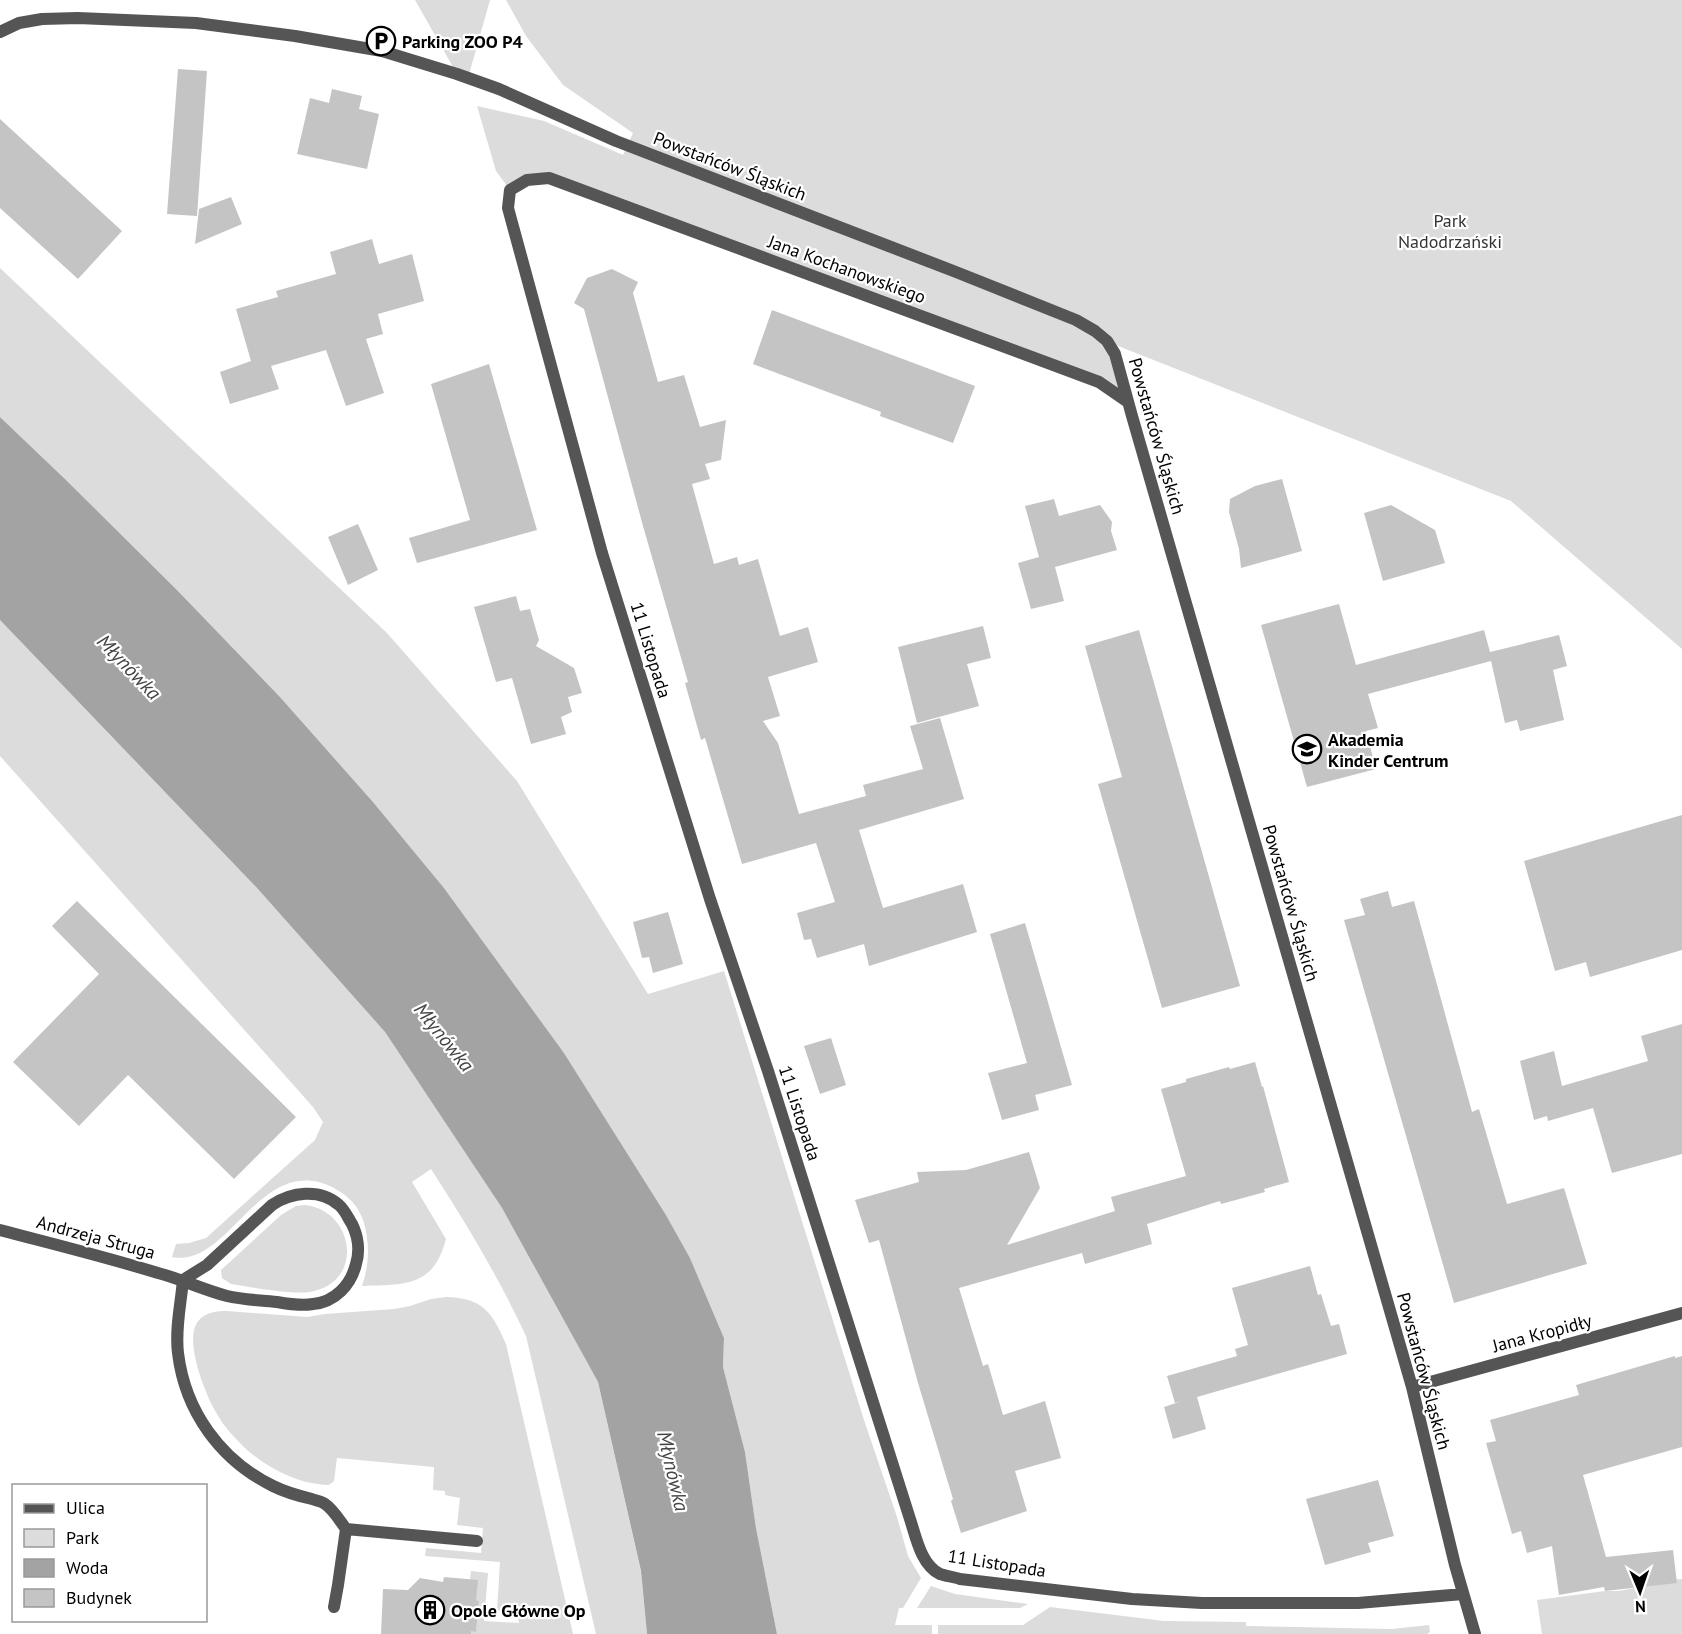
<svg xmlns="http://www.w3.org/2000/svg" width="1682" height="1634" font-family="'PT Sans',sans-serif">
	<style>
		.green { fill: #dcdcdc }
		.water { fill: #a3a3a3 }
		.building { fill: #c4c4c4 }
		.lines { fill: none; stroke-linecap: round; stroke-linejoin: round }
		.lane { stroke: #555; stroke-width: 12 }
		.street { stroke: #555; stroke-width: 12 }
		.labels { text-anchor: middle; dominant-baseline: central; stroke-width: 4.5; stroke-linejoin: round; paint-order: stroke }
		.poi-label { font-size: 18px; font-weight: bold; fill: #000; stroke: #fff; text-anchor: start }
		.street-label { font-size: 18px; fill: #000; stroke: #fff }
		.park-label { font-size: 18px; fill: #333; stroke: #fff }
		.water-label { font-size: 20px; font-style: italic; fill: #444; stroke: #fff }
	</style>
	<rect width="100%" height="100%" fill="#fff"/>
	<!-- green -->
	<path class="green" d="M 415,0 L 490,0 L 468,78 L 457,74 Z
		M 506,0 L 1682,0 L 1682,649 L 1511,501 L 1108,342 L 1128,402 L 1099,382 L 549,178 L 510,190 L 496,171 L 477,106 L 544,121 L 623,155 L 633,133 L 563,85 L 526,36 Z
		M 0,268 L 387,633 L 517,781 L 648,994 L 724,971 L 864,1420 L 897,1517 L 908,1556 L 921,1578 L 903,1608 L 899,1608 L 895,1625 L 932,1625 L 932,1634 L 777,1634 L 756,1528 L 745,1452 L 723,1367 L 724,1338 L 690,1258 L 666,1215 L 564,1053 L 444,888 L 373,802 L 280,697 L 176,589 L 65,479 L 0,417 Z
		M 0,620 L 257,888 L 385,1032 L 502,1208 L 598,1382 L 641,1572 L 647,1634 L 596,1634 L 526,1336 C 499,1278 466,1223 431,1169 L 412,1182 L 446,1239 C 433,1288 405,1284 362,1286 C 369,1266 370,1244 364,1223 C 359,1206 348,1195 332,1187 C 260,1152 229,1269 172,1257 L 176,1244 L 189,1243 L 206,1238 L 315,1140 L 323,1122 L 313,1107 L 0,756 Z
		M 305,1205 C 353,1210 365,1279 314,1291 C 297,1296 251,1287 231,1284 L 222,1278 L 221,1270 L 281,1215 L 296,1206 Z
		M 446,1297 C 483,1298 492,1312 506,1344 L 573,1634 L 471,1634 L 471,1631 L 476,1631 L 479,1601 L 476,1600 L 470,1579 L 471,1571 L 488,1573 L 484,1621 L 519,1623 L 517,1612 L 497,1611 L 500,1562 L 425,1556 L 426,1548 L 481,1553 L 483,1528 L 457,1525 L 460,1498 L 445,1495 L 445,1491 L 433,1490 L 434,1467 L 337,1458 L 334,1481 L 329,1485 C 297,1485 261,1465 240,1443 C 231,1434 223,1425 217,1414 C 206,1396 187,1348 195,1327 C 200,1314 213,1311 226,1311 L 307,1317 L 325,1314 L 394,1309 L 410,1306 L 431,1299 Z
		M 1682,1579 L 1682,1634 L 1542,1634 L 1537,1600 L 1605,1591 L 1618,1591 L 1641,1587 L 1641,1582 Z
		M 931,1586 L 955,1594 L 1028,1604 L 1020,1608 L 917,1608 Z
		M 1050,1607 L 1164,1621 L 1246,1622 L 1246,1626 L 1392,1629 L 1429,1625 L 1430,1632 L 1427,1634 L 938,1634 L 938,1625 L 1023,1625 Z"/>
	<!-- water -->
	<path class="water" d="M 0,417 L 65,479 L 176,589 L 280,697 L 373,802 L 444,888 L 564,1053 L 666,1215 L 690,1258 L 724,1338 L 723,1367 L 745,1452 L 756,1528 L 777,1634 L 647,1634 L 641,1571 L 598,1382 L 502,1208 L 385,1032 L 257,888 L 0,620 Z"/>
	<!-- building -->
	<path class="building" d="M 178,69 L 207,71 L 197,216 L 167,214 Z
		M 332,89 L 362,96 L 359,109 L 379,114 L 367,169 L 297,154 L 310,98 L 329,103 Z
		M 0,119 L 122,231 L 78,279 L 0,208 Z
		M 231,197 L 242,224 L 195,244 L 199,209 Z
		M 372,239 L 379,264 L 412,254 L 424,301 L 378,314 L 383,334 L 366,339 L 384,393 L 346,406 L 326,350 L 271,366 L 279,389 L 230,404 L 220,372 L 251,361 L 236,309 L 278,297 L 276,291 L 336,274 L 330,252 Z
		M 612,269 L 638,282 L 633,293 L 658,382 L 684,375 L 700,427 L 726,420 L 721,460 L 705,464 L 710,479 L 692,484 L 714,564 L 737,557 L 739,565 L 758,559 L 780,636 L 808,627 L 818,662 L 768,677 L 780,716 L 763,721 L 778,743 L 799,814 L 866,796 L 863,785 L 923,769 L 910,726 L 940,718 L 964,799 L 859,830 L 883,908 L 963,884 L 977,932 L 869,966 L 864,944 L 817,958 L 811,939 L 804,940 L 797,913 L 835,902 L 816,843 L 742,864 L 705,738 L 701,740 L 685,683 L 688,682 L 643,526 L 584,309 L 574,303 L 587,278 Z
		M 772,310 L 975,386 L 953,443 L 880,416 L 881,412 L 753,364 Z
		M 489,364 L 537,530 L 417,563 L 409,538 L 470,520 L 431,384 Z
		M 1282,479 L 1302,551 L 1241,568 L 1239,549 L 1229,512 L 1230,499 L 1255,486 Z
		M 1054,499 L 1059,516 L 1100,505 L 1112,522 L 1111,531 L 1117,550 L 1055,567 L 1064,601 L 1031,609 L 1018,563 L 1039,557 L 1025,506 Z
		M 1391,505 L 1435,530 L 1445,563 L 1383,581 L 1364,513 Z
		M 358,524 L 378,570 L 348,585 L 328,537 Z
		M 516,596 L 520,611 L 530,609 L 539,640 L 536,646 L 574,668 L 582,693 L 568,697 L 572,712 L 561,717 L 566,734 L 531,744 L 512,678 L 496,682 L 474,607 Z
		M 1339,604 L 1356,665 L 1484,630 L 1490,652 L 1559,635 L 1567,666 L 1553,670 L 1564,720 L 1520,731 L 1517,720 L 1505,723 L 1491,661 L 1368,694 L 1378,728 L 1366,731 L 1376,769 L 1307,787 L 1261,625 Z
		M 983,626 L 991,658 L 967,664 L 979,706 L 917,723 L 898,647 Z
		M 1139,630 L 1240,986 L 1162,1008 L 1098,784 L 1122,777 L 1085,646 Z
		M 1682,815 L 1682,950 L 1590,977 L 1586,962 L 1555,971 L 1524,861 Z
		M 1388,891 L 1392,907 L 1414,901 L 1472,1112 L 1479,1109 L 1507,1204 L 1564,1188 L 1587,1264 L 1454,1303 L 1344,920 L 1365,915 L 1360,899 Z
		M 77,901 L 296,1117 L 234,1179 L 128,1075 L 79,1126 L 13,1062 L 99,974 L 52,926 Z
		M 668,912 L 683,964 L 653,973 L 649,957 L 642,958 L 633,922 Z
		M 1025,923 L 1072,1085 L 1035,1095 L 1039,1110 L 1002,1120 L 988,1073 L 1027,1063 L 990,934 Z
		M 1682,1024 L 1682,1154 L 1612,1173 L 1593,1108 L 1548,1121 L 1547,1116 L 1534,1120 L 1520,1061 L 1554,1051 L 1562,1086 L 1648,1061 L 1641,1036 Z
		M 831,1038 L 846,1085 L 820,1094 L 804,1046 Z
		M 1255,1062 L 1262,1087 L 1263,1086 L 1289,1182 L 1264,1189 L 1265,1192 L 1221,1204 L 1220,1201 L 1147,1224 L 1152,1244 L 1085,1264 L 1082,1253 L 959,1288 L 983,1366 L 988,1364 L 1003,1415 L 1045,1401 L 1061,1458 L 1015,1471 L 1027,1511 L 961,1533 L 951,1501 L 953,1499 L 918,1383 L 879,1240 L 869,1243 L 855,1200 L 919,1182 L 917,1172 L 966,1170 L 1029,1152 L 1040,1188 L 1007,1245 L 1115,1211 L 1111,1197 L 1186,1176 L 1161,1089 L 1186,1082 L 1186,1079 L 1229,1067 L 1230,1069 Z
		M 1310,1266 L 1318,1295 L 1321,1294 L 1331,1326 L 1339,1324 L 1347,1354 L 1197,1397 L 1206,1429 L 1173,1439 L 1164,1407 L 1182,1401 L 1175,1403 L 1167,1376 L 1237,1356 L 1235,1349 L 1248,1345 L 1232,1288 Z
		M 1675,1356 L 1675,1358 L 1682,1356 L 1682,1447 L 1583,1475 L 1606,1557 L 1673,1550 L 1677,1583 L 1605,1591 L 1604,1587 L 1559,1595 L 1552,1546 L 1527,1553 L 1521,1531 L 1512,1534 L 1486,1443 L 1496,1441 L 1490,1420 L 1579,1395 L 1576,1385 Z
		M 1378,1480 L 1394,1536 L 1368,1543 L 1371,1552 L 1325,1565 L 1306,1499 Z
		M 444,1577 L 478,1580 L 476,1600 L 479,1601 L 476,1632 L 471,1631 L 471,1634 L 381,1634 L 383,1589 L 408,1590 L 420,1578 L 443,1582 Z"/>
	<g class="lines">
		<!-- lane -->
		<path class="lane" d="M 183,1280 C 181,1303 175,1329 178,1353 C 185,1411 220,1460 273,1486 C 285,1492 299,1496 312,1499 C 316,1501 322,1501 325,1504 C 333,1509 340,1521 346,1529 L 477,1541
			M 334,1607 L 338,1585 L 346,1529"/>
		<!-- street -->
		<path class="street" d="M 0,32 L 19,23 L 42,19 L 78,18 L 196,23 L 295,36 L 382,51 L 457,74 L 499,89 L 616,141 L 956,272 L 1076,320 L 1095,331 L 1107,341 L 1115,354 L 1132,416 L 1412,1387 L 1455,1565 L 1475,1634
			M 1128,402 L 1099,382 L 549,178 L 527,180 L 510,190 L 508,208 L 602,553 L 710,899 L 768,1071 L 910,1519 C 916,1537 921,1565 940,1574 C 946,1576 954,1577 960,1579 L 1132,1599 L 1202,1603 L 1358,1603 L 1463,1594
			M 0,1230 C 53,1244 106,1257 158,1273 C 181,1279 204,1290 227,1296 C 243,1300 260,1300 277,1302 C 289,1304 301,1306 313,1304 C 335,1302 351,1285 356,1264 C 360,1251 358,1236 352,1224 C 348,1218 345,1210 339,1205 C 320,1188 291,1192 272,1205 L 207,1265 L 183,1280
			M 1412,1387 L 1682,1313"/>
	</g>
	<!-- icons -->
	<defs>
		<g id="parking-ring" transform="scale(1.5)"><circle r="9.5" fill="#fff" stroke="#000" stroke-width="1.5"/><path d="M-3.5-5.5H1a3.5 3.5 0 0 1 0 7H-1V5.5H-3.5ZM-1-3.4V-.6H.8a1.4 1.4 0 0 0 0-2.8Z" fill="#000"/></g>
		<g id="school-ring" transform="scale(1.5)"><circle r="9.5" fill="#fff" stroke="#000" stroke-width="1.5"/><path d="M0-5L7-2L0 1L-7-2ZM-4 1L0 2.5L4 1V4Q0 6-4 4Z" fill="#000"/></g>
		<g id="building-ring" transform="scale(1.5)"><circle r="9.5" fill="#fff" stroke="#000" stroke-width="1.5"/><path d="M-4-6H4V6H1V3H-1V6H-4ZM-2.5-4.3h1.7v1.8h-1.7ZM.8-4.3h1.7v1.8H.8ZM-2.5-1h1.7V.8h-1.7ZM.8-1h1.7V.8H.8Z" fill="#000"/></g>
	</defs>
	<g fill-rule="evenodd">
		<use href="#parking-ring" x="381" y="41"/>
		<use href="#school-ring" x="1307" y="749"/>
		<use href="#building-ring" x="430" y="1610"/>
	</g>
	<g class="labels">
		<!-- poi labels -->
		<g class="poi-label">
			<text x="402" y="41">Parking ZOO P4</text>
			<text x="1328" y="739">Akademia<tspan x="1328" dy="21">Kinder Centrum</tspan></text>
			<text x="451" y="1610">Opole Główne Op</text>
		</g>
		<!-- street labels -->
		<g class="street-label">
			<text transform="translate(730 166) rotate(21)">Powstańców Śląskich</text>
			<text transform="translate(847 269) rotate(20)">Jana Kochanowskiego</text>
			<text transform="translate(1157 436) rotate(74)">Powstańców Śląskich</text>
			<text transform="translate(651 650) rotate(73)">11 Listopada</text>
			<text transform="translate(1291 903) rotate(74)">Powstańców Śląskich</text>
			<text transform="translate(800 1113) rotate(72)">11 Listopada</text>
			<text transform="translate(96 1237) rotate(15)">Andrzeja Struga</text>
			<text transform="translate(1542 1333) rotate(-15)">Jana Kropidły</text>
			<text transform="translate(1424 1371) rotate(75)">Powstańców Śląskich</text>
			<text transform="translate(997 1563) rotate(9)">11 Listopada</text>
		</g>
		<!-- park labels -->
		<g class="park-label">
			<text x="1450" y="220">Park<tspan x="1450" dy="21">Nadodrzański</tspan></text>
		</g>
		<!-- water labels -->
		<g class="water-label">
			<text transform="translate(129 667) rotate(46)">Młynówka</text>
			<text transform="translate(444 1037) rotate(51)">Młynówka</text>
			<text transform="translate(673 1471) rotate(77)">Młynówka</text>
		</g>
	</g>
	<!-- legend -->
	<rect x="12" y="1484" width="195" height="138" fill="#ffffff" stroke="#999999" stroke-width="1.5"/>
	<rect x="24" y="1504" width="30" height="9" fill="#555555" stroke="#999999" stroke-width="1.5"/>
	<text x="66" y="1514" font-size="18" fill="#000000">Ulica</text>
	<rect x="24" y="1529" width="30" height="18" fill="#dcdcdc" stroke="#999999" stroke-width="1.5"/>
	<text x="66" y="1544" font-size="18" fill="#000000">Park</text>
	<rect x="24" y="1559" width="30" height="18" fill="#a3a3a3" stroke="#999999" stroke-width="1.5"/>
	<text x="66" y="1574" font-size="18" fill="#000000">Woda</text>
	<rect x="24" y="1589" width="30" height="18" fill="#c4c4c4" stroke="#999999" stroke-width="1.5"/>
	<text x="66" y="1604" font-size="18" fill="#000000">Budynek</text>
	<!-- north arrow -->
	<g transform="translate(1640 1592) rotate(178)" stroke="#ffffff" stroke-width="4.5" paint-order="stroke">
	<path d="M0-4.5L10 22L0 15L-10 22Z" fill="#000000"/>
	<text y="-9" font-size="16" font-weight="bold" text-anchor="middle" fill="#000000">N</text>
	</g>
</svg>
